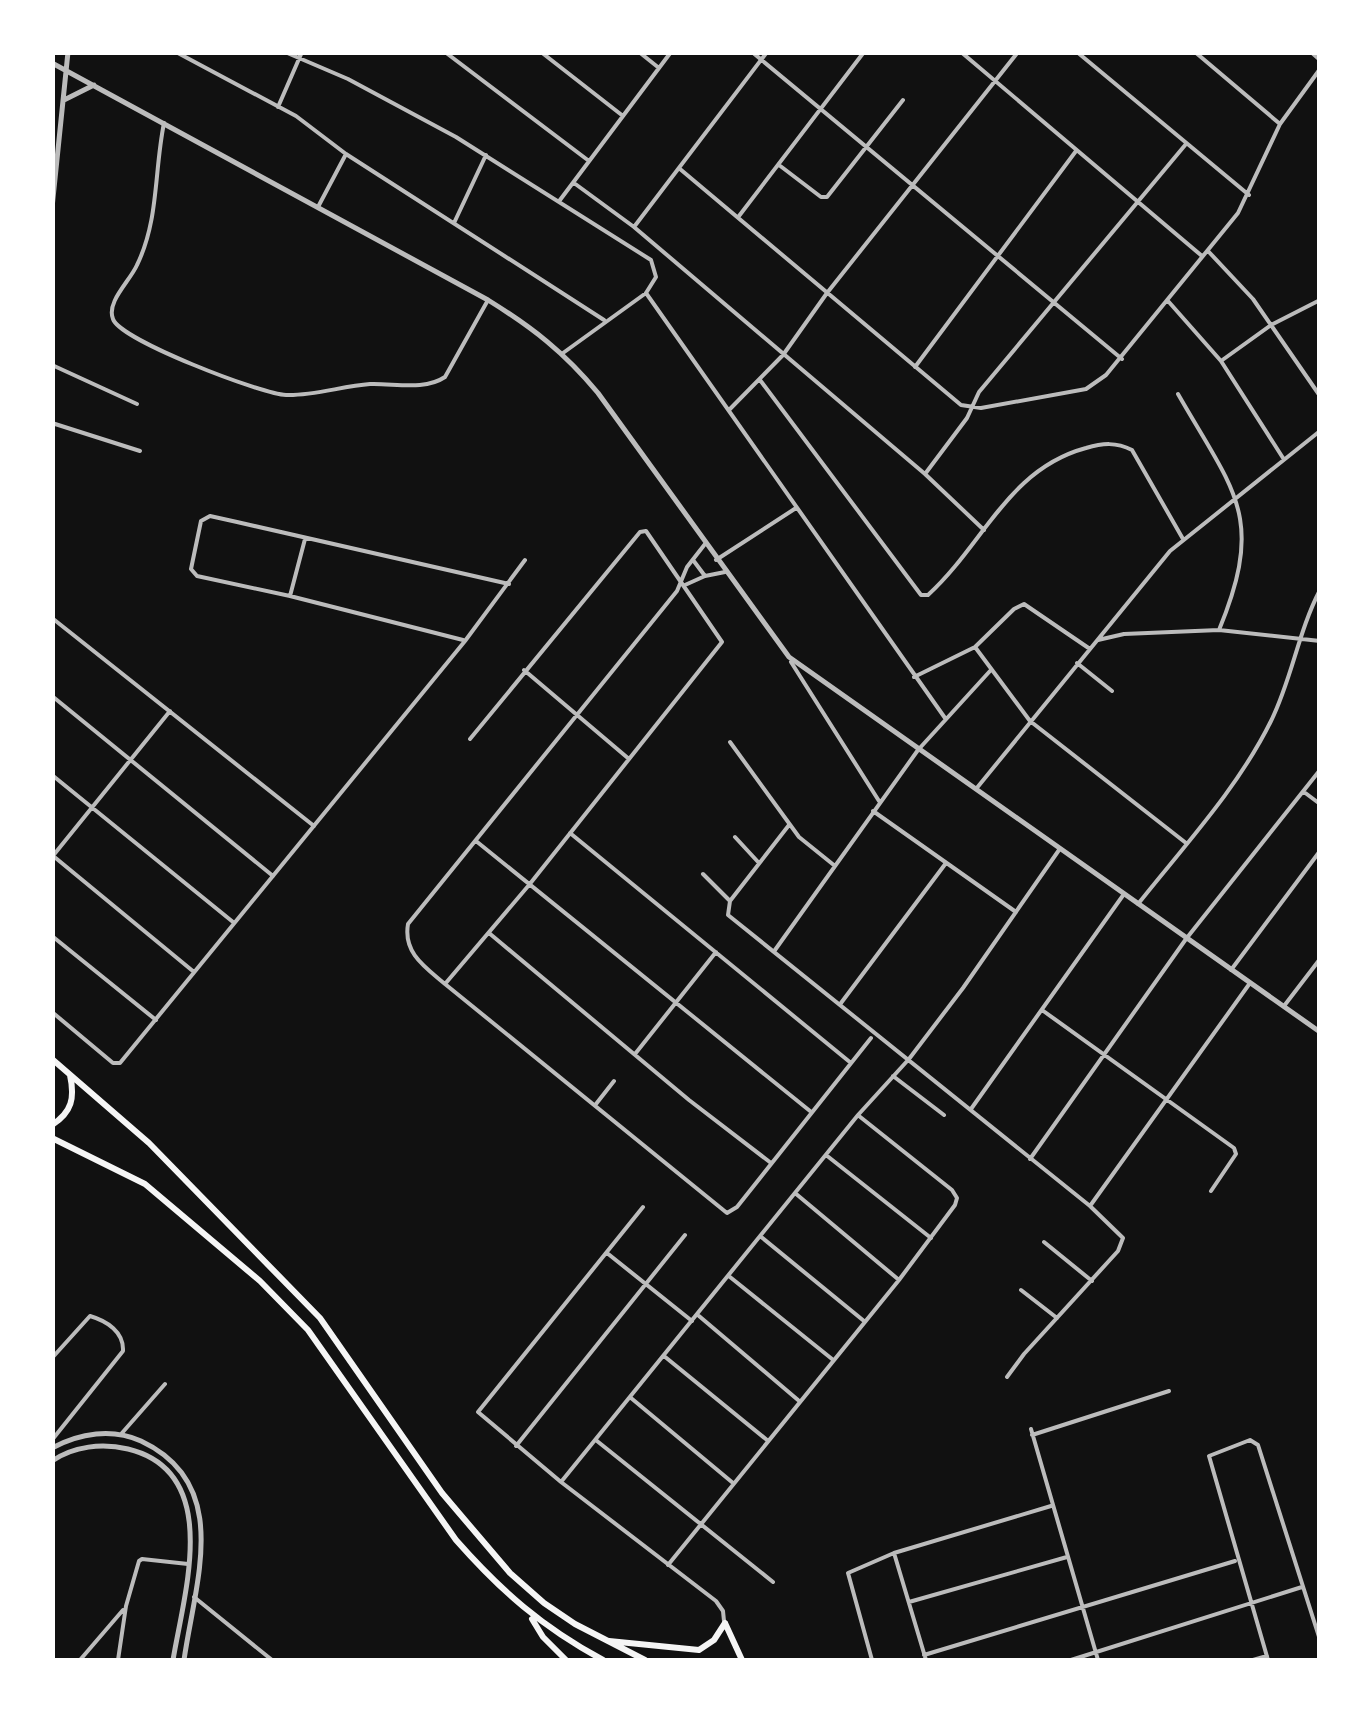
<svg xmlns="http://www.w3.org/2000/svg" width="1372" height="1713" font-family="'Varela Round',sans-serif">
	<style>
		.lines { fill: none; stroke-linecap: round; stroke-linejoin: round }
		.minor { stroke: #bcbcbc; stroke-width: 4 }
		.tertiary { stroke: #bcbcbc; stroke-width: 5 }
		.secondary { stroke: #f5f5f5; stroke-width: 6 }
	</style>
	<rect width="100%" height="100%" fill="#111"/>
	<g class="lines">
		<!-- minor -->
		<path class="minor" d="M 176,52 L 296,116 L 346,154 L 604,320
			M 285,52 L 348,79 L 456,137 L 651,260 L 656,277 L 646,293 L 563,353
			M 445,52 L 589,161
			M 541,52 L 623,116
			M 639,52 L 659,68
			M 752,52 L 1122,359
			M 961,52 L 1202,256
			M 1077,52 L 1249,195
			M 1195,52 L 1280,124
			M 1311,52 L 1320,60
			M 278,107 L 302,52
			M 164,123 C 154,172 159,220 137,265 C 130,281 106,302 113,319 C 120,340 261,394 286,395 C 314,396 342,386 370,384 C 394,383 424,391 445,377 L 488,300
			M 779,165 L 821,197 L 827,197 L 903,100
			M 680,169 L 961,405 L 981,408 L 1086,389 L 1106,375 L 1238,213 L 1280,124 L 1320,69
			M 574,183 L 634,227 L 925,474 L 984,530
			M 560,200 L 671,52
			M 318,207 L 346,154
			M 739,216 L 864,52
			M 454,223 L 486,155
			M 634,227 L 767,52
			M 1208,251 L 1253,299 L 1320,396
			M 646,293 L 945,718
			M 1168,301 L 1221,361 L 1283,458
			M 1221,361 L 1271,325 L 1320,300
			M 52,365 L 137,404
			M 915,367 L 1076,151
			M 760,380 L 921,595 L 928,595 C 984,544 1008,469 1086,448 C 1103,443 1116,442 1132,450 L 1183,539
			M 1178,394 C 1234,492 1266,516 1219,630
			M 729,410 L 783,355 L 827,293 L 1018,52
			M 52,423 L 140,451
			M 925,474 L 967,418 L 979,392 L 1186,144
			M 705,544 L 687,567 L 677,591 L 408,924 C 403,953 425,967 445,984 L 727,1213 L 737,1207 L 871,1038
			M 693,560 L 705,576
			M 716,560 L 796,508
			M 685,585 L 705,576 L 725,572
			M 290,596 L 305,539
			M 52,618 L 314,826
			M 463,640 L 290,596 L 197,576 L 191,569 L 201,521 L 210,516 L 237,522 L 509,584
			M 1098,640 L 1124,634 L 1219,630 L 1320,641
			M 975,647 L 1030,721 L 1186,843
			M 791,662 L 879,801
			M 1077,663 L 1112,691
			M 524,670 L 629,759
			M 914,677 L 975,647 L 1014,609 L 1024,604 L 1090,649
			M 52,696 L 273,876
			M 730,742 L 799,837 L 835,866
			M 52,775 L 233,922
			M 976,789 L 1170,551 L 1320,431
			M 1304,792 L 1320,804
			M 873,811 L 1016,912
			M 789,825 L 730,901 L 728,915 L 1090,1206 L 1123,1238 L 1118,1251 L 1024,1354 L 1007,1377
			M 570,833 L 851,1063
			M 735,837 L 759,863
			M 476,841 L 810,1111
			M 52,855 L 194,972
			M 52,857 L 170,711
			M 703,874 L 730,901
			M 1138,904 C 1184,846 1238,788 1271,721 C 1292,679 1298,632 1320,590
			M 489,933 L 689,1100 L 771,1163
			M 52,936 L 156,1020
			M 775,950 L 918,750 L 990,671
			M 1231,970 L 1320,851
			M 445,984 L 529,885 L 722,642 L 646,531 L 640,532 L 470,739
			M 841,1003 L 946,863
			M 1284,1006 L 1320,959
			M 1042,1010 L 1234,1148 L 1236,1154 L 1211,1191
			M 52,1012 L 113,1063 L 120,1063 L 465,641 L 525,560
			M 635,1054 L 716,952
			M 893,1076 L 944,1115
			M 596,1104 L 614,1081
			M 971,1109 L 1124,894
			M 826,1155 L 931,1238
			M 1030,1159 L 1186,939 L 1320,770
			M 795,1193 L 899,1280
			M 1090,1206 L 1250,983
			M 643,1207 L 478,1412 L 561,1482 L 716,1601 L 723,1611 L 724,1621
			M 760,1236 L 864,1321
			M 1044,1242 L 1092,1281
			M 607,1253 L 692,1321
			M 730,1277 L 832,1359
			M 1021,1290 L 1057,1318
			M 699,1316 L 798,1400
			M 664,1356 L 767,1440
			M 52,1358 L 90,1316 C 107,1321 124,1332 123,1351 L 52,1440
			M 631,1398 L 733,1483
			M 1031,1429 L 1098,1660
			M 122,1433 L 165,1384
			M 1032,1435 L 1169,1391
			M 597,1441 L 773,1582
			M 516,1446 L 685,1235
			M 561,1482 L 858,1115 L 909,1059 L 963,988 L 1059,850
			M 894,1553 L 926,1660
			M 668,1565 L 899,1280 L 955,1205 L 957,1198 L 952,1190 L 859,1116
			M 194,1597 L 272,1660
			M 909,1602 L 1067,1557
			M 924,1655 L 1235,1561
			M 80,1660 L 123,1610
			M 118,1660 L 126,1606 L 139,1561 L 142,1559 L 188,1564
			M 872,1660 L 848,1573 L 894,1553 L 1051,1506
			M 1071,1660 L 1302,1587
			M 1253,1660 L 1267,1656
			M 1268,1660 L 1209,1456 L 1250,1440 L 1258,1445 L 1320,1640"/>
		<!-- tertiary -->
		<path class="tertiary" d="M 52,63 L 488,300 C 533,328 564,352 598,393 L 789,657 L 1320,1032
			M 64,100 L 94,85
			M 52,208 L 68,52
			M 52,1448 C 80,1433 112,1428 141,1441 C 233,1484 195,1582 184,1660
			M 52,1461 C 74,1446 102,1443 128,1449 C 223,1472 184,1593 173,1660"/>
		<!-- secondary -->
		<path class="secondary" d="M 52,1059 L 149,1143 L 320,1318 L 442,1493 L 510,1573 L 544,1603 L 575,1624 L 645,1660
			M 52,1125 C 72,1112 75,1098 70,1075
			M 52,1138 L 145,1184 L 260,1281 L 308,1330 L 456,1540 C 501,1591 542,1627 603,1660
			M 532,1619 L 543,1637 L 566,1660
			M 725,1623 L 742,1660
			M 609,1641 L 699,1650 L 714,1640 L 725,1623"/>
	</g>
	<!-- border -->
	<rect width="1372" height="1713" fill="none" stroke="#ffffff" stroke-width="110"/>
</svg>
